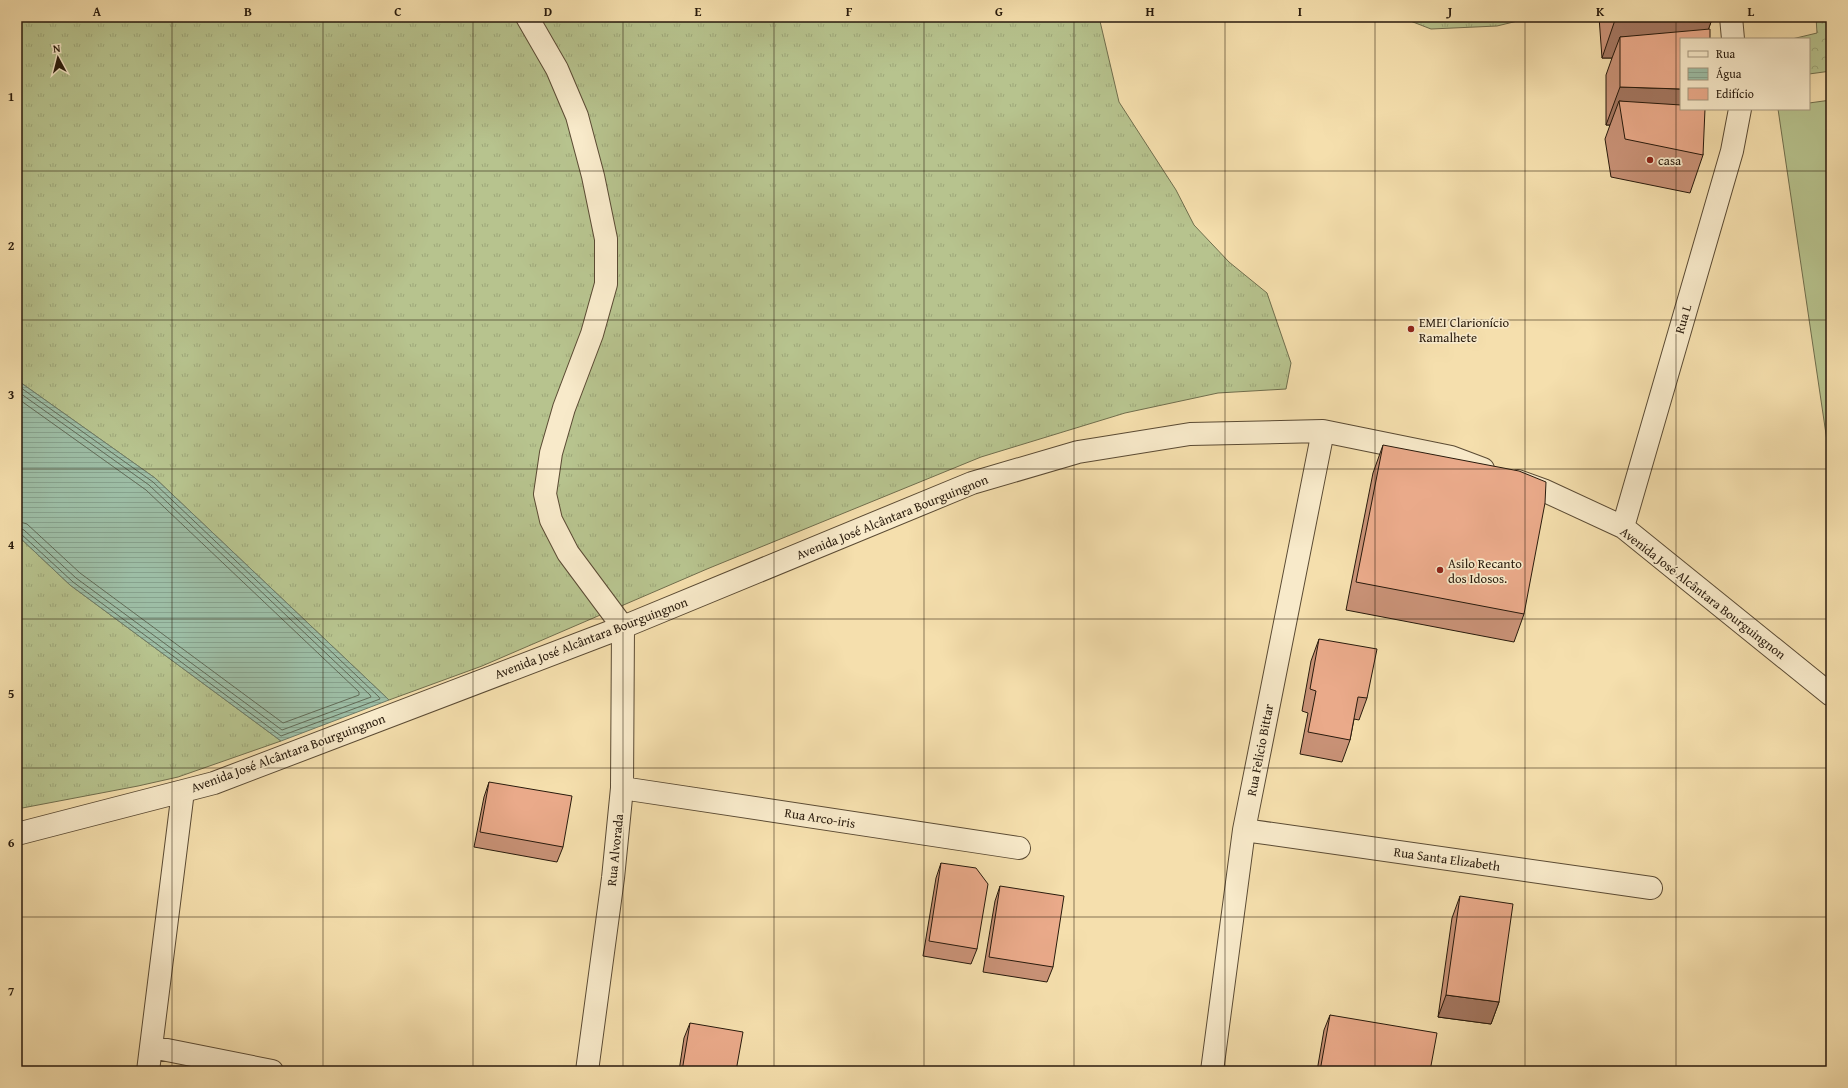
<svg xmlns="http://www.w3.org/2000/svg" width="1848" height="1088" font-family="'Gentium Book Plus',serif">
	<style>
		.grass { fill: url(#grass-tufts); stroke: #706e4d }
		.park { fill: url(#park-crowns); stroke: #706e4d }
		.pitch { fill: #b7c38e; stroke: #706e4d }
		.water { fill: url(#water-rules); stroke: #6e7c68 }
		.lines { fill: none; stroke-linecap: round; stroke-linejoin: round }
		.shore { stroke: #626c58; stroke-width: 1 }
		.minor-casing { stroke: #5b4b34; stroke-width: 24 }
		.minor { stroke: #f8eaca; stroke-width: 22 }
		.wall { fill: #c99277; stroke: #281a0c }
		.shaded-wall { fill: #a47761; stroke: #281a0c }
		.building { fill: #eaaa8a; stroke: #281a0c }
		.grid { fill: none; stroke: #281a0c; stroke-width: 1; stroke-opacity: 0.55 }
		.poi-dot { fill: #8f2418; stroke: #f8eaca; stroke-width: 1.5 }
		.labels { text-anchor: middle; dominant-baseline: central; stroke-width: 3.5; stroke-linejoin: round; paint-order: stroke }
		.poi-label { font-size: 13px; fill: #281a0c; stroke: #f8eaca; text-anchor: start }
		.street-label { font-size: 13px; fill: #281a0c; stroke: #f8eaca }
		.neatline { fill: none; stroke: #281a0c; stroke-width: 1.5 }
		.grid-label { font-size: 13px; text-anchor: middle; font-weight: bold; fill: #281a0c }
	</style>
	<defs>
		<pattern id="grass-tufts" width="24" height="20" patternUnits="userSpaceOnUse"><rect width="24" height="20" fill="#b7c38e"/><path d="M3 7l-1-3M5 7V3M7 7l1-3M15 17l-1-3M17 17v-4M19 17l1-3" fill="none" stroke="#9da779"/></pattern>
		<pattern id="park-crowns" width="20" height="18" patternUnits="userSpaceOnUse"><rect width="20" height="18" fill="#b7c38e"/><path d="M2 6a3 3 0 1 1 6 0M12 15a3 3 0 1 1 6 0" fill="none" stroke="#9da779"/></pattern>
		<pattern id="water-rules" width="6" height="5" patternUnits="userSpaceOnUse"><rect width="6" height="5" fill="#9dbda5"/><path d="M0 2.5h6" fill="none" stroke="#87a28d"/></pattern>
	</defs>
	<rect width="100%" height="100%" fill="#f5dfad"/>
	<filter id="stains"><feTurbulence type="fractalNoise" baseFrequency=".005" numOctaves="4"/><feColorMatrix values="0 0 0 0 .2 0 0 0 0 .09 0 0 0 0 .02 0 0 0 .5 -.17"/></filter>
	<radialGradient id="worn" r=".72"><stop offset=".6" stop-color="#630" stop-opacity="0"/><stop offset="1" stop-color="#630" stop-opacity=".3"/></radialGradient>
	<!-- grass -->
	<path class="grass" d="M 17,17 L 1099,17 L 1119,102 L 1176,190 L 1194,225 L 1229,262 L 1267,293 L 1291,363 L 1286,389 L 1218,393 L 1125,413 L 981,457 L 707,569 L 482,666 L 389,700 L 155,478 L 17,380 Z
		M 1400,17 L 1534,17 L 1497,26 L 1431,29 Z
		M 17,535 L 70,585 L 281,741 L 178,777 L 138,786 L 17,809 Z"/>
	<!-- park -->
	<path class="park" d="M 1816,17 L 1831,17 L 1831,71 L 1809,74 L 1809,39 L 1792,39 L 1817,33 Z"/>
	<!-- pitch -->
	<path class="pitch" d="M 1831,100 L 1831,468 L 1778,109 L 1809,109 L 1809,103 Z"/>
	<!-- water -->
	<path class="water" d="M 17,380 L 155,478 L 389,700 L 281,741 L 70,585 L 17,535 Z"/>
	<g class="lines">
		<!-- shore -->
		<path class="shore" d="M 17,385 L 153,482 L 379,697 L 380,699 L 281,736 L 73,582 L 21,534 L 17,532
			M 17,391 L 149,485 L 370,695 L 371,697 L 282,730 L 76,578 L 24,530 L 17,527
			M 17,398 L 146,490 L 359,692 L 359,695 L 283,723 L 80,573 L 27,524 L 17,521"/>
		<!-- minor casing -->
		<g class="minor-casing">
			<path id="minor" d="M 527,17 L 557,69 L 577,116 L 593,176 L 606,239 L 606,284 L 592,334 L 564,408 L 551,453 L 545,494 L 551,520 L 568,553 L 623,627 L 622,788 L 613,878 L 587,1071
				M 1731,17 L 1733,39
				M 1518,481 L 1543,490 L 1623,527 L 1831,695
				M 1623,527 L 1732,151 L 1740,109
				M 622,788 L 1019,848
				M 1244,830 L 1651,888
				M 17,834 L 214,783 L 623,627 L 972,483 L 1078,452 L 1190,434 L 1323,431 L 1451,457 L 1483,469
				M 152,1047 L 272,1071
				M 148,1071 L 183,791
				M 1212,1071 L 1244,830 L 1323,431"/>
		</g>
		<!-- minor -->
		<use href="#minor" class="minor"/>
	</g>
	<!-- wall -->
	<path class="wall" d="M 1599,17 L 1711,17 L 1711,22 L 1708,30 L 1681,39 L 1703,155 L 1690,193 L 1611,177 L 1605,139 L 1610,125 L 1606,125 L 1606,75 L 1612,58 L 1602,58 Z
		M 1383,445 L 1524,614 L 1514,642 L 1346,610 L 1373,473 Z
		M 1319,639 L 1367,698 L 1359,720 L 1354,719 L 1350,740 L 1342,762 L 1300,754 L 1308,713 L 1302,711 L 1311,661 Z
		M 489,782 L 563,847 L 557,862 L 474,847 L 484,797 Z
		M 941,863 L 977,949 L 971,964 L 923,956 L 936,878 Z
		M 1000,886 L 1053,967 L 1047,982 L 983,972 L 995,901 Z
		M 1460,896 L 1499,1002 L 1491,1024 L 1438,1017 L 1452,918 Z
		M 1330,1015 L 1430,1071 L 1317,1071 L 1324,1030 Z
		M 690,1023 L 736,1071 L 679,1071 L 684,1038 Z"/>
	<!-- shaded-wall -->
	<path class="shaded-wall" d="M 1615,20 L 1711,22 L 1705,39 L 1620,37 L 1612,58 L 1602,58 Z
		M 1620,87 L 1681,89 L 1681,109 L 1619,101 L 1610,125 L 1606,125 Z
		M 1446,995 L 1499,1002 L 1491,1024 L 1438,1017 Z"/>
	<!-- building -->
	<path class="building" d="M 1615,17 L 1711,17 L 1711,22 L 1615,20 Z
		M 1710,29 L 1710,39 L 1681,39 L 1681,89 L 1620,87 L 1620,37 Z
		M 1619,101 L 1681,105 L 1681,109 L 1705,109 L 1703,155 L 1625,139 Z
		M 1383,445 L 1519,471 L 1546,482 L 1545,503 L 1524,614 L 1356,582 Z
		M 1319,639 L 1377,649 L 1367,698 L 1358,697 L 1350,740 L 1308,732 L 1316,691 L 1310,689 Z
		M 489,782 L 572,796 L 563,847 L 480,832 Z
		M 941,863 L 976,868 L 988,884 L 977,949 L 929,941 Z
		M 1000,886 L 1064,896 L 1053,967 L 989,957 Z
		M 1460,896 L 1513,904 L 1499,1002 L 1446,995 Z
		M 1330,1015 L 1437,1033 L 1430,1071 L 1320,1071 Z
		M 690,1023 L 743,1032 L 736,1071 L 682,1071 Z"/>
	<!-- grid -->
	<path class="grid" d="M 172,17 L 172,1071M 323,17 L 323,1071M 473,17 L 473,1071M 623,17 L 623,1071M 774,17 L 774,1071M 924,17 L 924,1071M 1074,17 L 1074,1071M 1225,17 L 1225,1071M 1375,17 L 1375,1071M 1525,17 L 1525,1071M 1676,17 L 1676,1071M 17,171 L 1831,171M 17,320 L 1831,320M 17,469 L 1831,469M 17,619 L 1831,619M 17,768 L 1831,768M 17,917 L 1831,917"/>
	<!-- markers -->
	<g class="poi-dot">
		<circle cx="1650" cy="160" r="4"/>
		<circle cx="1411" cy="329" r="4"/>
		<circle cx="1440" cy="570" r="4"/>
	</g>
	<g class="labels">
		<!-- poi labels -->
		<g class="poi-label">
			<text x="1658" y="160">casa</text>
			<text x="1419" y="322">EMEI Clarionício<tspan x="1419" dy="15">Ramalhete</tspan></text>
			<text x="1448" y="563">Asilo Recanto<tspan x="1448" dy="15">dos Idosos.</tspan></text>
		</g>
		<!-- street labels -->
		<g class="street-label">
			<text transform="translate(1683 319) rotate(-74)">Rua L</text>
			<text transform="translate(892 517) rotate(-22)">Avenida José Alcântara Bourguingnon</text>
			<text transform="translate(1703 593) rotate(38)">Avenida José Alcântara Bourguingnon</text>
			<text transform="translate(591 638) rotate(-21)">Avenida José Alcântara Bourguingnon</text>
			<text transform="translate(1260 750) rotate(-79)">Rua Felicio Bittar</text>
			<text transform="translate(288 753) rotate(-20)">Avenida José Alcântara Bourguingnon</text>
			<text transform="translate(820 818) rotate(9)">Rua Arco-iris</text>
			<text transform="translate(615 850) rotate(-84)">Rua Alvorada</text>
			<text transform="translate(1447 859) rotate(8)">Rua Santa Elizabeth</text>
		</g>
	</g>
	<!-- margin -->
	<rect width="1848" height="1088" fill="none" stroke="#f5dfad" stroke-width="44"/>
	<!-- legend -->
	<rect x="1680" y="38" width="130" height="72" fill="#f8eaca" stroke="#a5977e"/>
	<rect x="1688" y="51" width="20" height="6" fill="#f8eaca" stroke="#a5977e"/>
	<text x="1716" y="58" font-size="12" fill="#281a0c">Rua</text>
	<rect x="1688" y="68" width="20" height="12" fill="url(#water-rules)" stroke="#a5977e"/>
	<text x="1716" y="78" font-size="12" fill="#281a0c">Água</text>
	<rect x="1688" y="88" width="20" height="12" fill="#eaaa8a" stroke="#a5977e"/>
	<text x="1716" y="98" font-size="12" fill="#281a0c">Edifício</text>
	<!-- north arrow -->
	<g transform="translate(58 58) rotate(353)" stroke="#f8eaca" stroke-width="3" paint-order="stroke">
	<path d="M0-3L7 15L0 10L-7 15Z" fill="#281a0c"/>
	<text y="-6" font-size="11" font-weight="bold" text-anchor="middle" fill="#281a0c">N</text>
	</g>
	<rect x="22" y="22" width="1804" height="1044" class="neatline"/>
	<g class="grid-label">
		<text x="97" y="16">A</text>
		<text x="248" y="16">B</text>
		<text x="398" y="16">C</text>
		<text x="548" y="16">D</text>
		<text x="698" y="16">E</text>
		<text x="849" y="16">F</text>
		<text x="999" y="16">G</text>
		<text x="1150" y="16">H</text>
		<text x="1300" y="16">I</text>
		<text x="1450" y="16">J</text>
		<text x="1600" y="16">K</text>
		<text x="1751" y="16">L</text>
		<text x="11" y="101">1</text>
		<text x="11" y="250">2</text>
		<text x="11" y="399">3</text>
		<text x="11" y="549">4</text>
		<text x="11" y="698">5</text>
		<text x="11" y="847">6</text>
		<text x="11" y="996">7</text>
	</g>
	<rect width="100%" height="100%" filter="url(#stains)"/>
	<rect width="100%" height="100%" fill="url(#worn)"/>
</svg>
